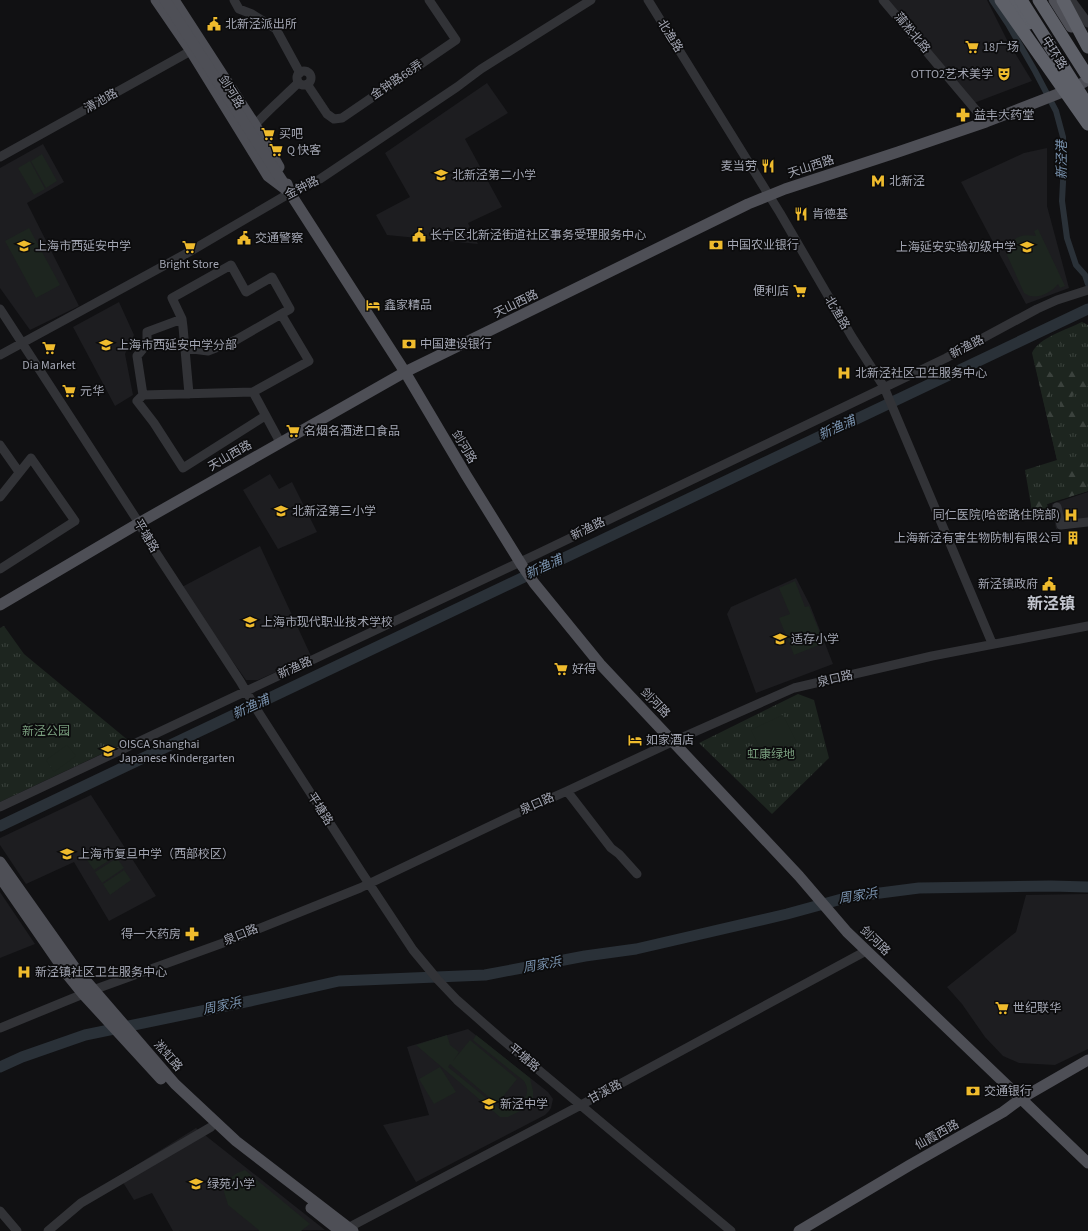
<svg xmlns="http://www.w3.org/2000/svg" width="1088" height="1231" font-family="'Source Sans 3','Noto Sans SC',sans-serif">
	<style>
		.built { fill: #1d1d20 }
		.grass { fill: url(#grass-tufts) }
		.forest { fill: url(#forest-firs) }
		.pitch { fill: #1d251f }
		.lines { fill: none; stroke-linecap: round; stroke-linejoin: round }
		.canal { stroke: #2a3138; stroke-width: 6 }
		.river { stroke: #2a3138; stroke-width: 11 }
		.minor { stroke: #323337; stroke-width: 9 }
		.major { stroke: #4e4f56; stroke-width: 11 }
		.highway { stroke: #5e6068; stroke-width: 13 }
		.major-bridge { stroke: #4e4f56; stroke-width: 11 }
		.highway-bridge { stroke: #5e6068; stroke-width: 13 }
		.labels { text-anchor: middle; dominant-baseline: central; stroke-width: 3.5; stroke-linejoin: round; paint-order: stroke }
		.poi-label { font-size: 12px; fill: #a3a6b3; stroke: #0c0c0d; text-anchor: start }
		.street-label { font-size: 12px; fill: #a3a6b3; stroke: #0c0c0d }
		.park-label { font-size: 12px; fill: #799e7e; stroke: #0c0c0d }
		.water-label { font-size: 13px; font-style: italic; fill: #7992ae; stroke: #0c0c0d }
		.district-label { font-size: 16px; font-weight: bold; fill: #c3c6cf; stroke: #0c0c0d }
	</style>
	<defs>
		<pattern id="grass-tufts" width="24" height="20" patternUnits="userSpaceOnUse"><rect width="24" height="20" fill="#1d251f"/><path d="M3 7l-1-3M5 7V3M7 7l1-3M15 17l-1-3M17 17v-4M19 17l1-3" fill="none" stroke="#3b423d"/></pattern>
		<pattern id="forest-firs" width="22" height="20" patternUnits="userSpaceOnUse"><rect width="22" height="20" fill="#1d251f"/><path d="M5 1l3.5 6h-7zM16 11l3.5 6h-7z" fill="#3b423d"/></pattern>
	</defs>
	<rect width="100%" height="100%" fill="#111113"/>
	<!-- built -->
	<path class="built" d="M 887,0 L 987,0 L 1007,40 L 1032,81 L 974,103 Z
		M 487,83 L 508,113 L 465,139 L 502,207 L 468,223 L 478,244 L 387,235 L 376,215 L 410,197 L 385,153 Z
		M 43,144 L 64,182 L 27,203 L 79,306 L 30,330 L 0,288 L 0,168 Z
		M 1047,148 L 1047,206 L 1069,288 L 1026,304 L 961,182 L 1024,153 Z
		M 119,302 L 134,335 L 125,354 L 133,395 L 115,406 L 73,327 Z
		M 270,474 L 279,489 L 292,482 L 317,532 L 278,549 L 243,490 Z
		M 1088,492 L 1088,525 L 1056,529 L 1052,504 Z
		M 260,546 L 311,656 L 258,680 L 246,680 L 180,588 Z
		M 796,578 L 810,605 L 833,664 L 756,693 L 727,614 L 731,607 Z
		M 91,795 L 156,896 L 109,921 L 74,862 L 26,884 L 0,845 L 0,838 Z
		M 0,892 L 35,944 L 0,958 Z
		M 1088,894 L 1088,1049 L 1055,1065 L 1019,1063 L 1003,1056 L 985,1037 L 962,1004 L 947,987 L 1016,932 L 1026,895 Z
		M 468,1029 L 548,1092 L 553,1099 L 551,1108 L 549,1111 L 545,1115 L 416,1182 L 383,1125 L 429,1115 L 407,1047 Z
		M 196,1128 L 325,1230 L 173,1231 L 152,1193 L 134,1200 L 119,1176 Z"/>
	<!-- grass -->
	<path class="grass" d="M 1082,322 L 1088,325 L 1088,491 L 1047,504 L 1049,516 L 1033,517 L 1025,470 L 1057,460 L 1032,353 C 1038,338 1068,329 1082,322 Z
		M 4,626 L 24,654 L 129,741 L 0,802 L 0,628 Z
		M 798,694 L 814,700 L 829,758 L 772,814 L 699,743 Z"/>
	<!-- forest -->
	<path class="forest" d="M 1059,338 L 1061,343 L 1052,345 L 1056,354 L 1048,355 L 1045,351 L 1043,353 L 1039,349 C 1042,339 1050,339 1059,338 Z
		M 1033,355 L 1054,376 L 1047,388 L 1050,392 L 1049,406 L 1052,407 L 1057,423 L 1064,431 L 1057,460 Z
		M 1057,367 L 1074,367 L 1086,377 L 1088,386 L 1079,389 Z
		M 1057,374 L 1075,391 L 1071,399 C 1073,409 1077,416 1088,418 L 1088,425 L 1083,429 L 1075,428 L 1063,417 L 1060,407 L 1059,394 L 1054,380 Z
		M 1078,454 L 1086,470 L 1088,491 L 1062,499 C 1064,489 1066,481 1062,471 Z
		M 1030,495 L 1056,501 L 1047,504 L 1049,516 L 1033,517 Z"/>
	<!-- pitch -->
	<path class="pitch" d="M 42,154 L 57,181 L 46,188 L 31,161 Z
		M 30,161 L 45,189 L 34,195 L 18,168 Z
		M 29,228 L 60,285 L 36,298 L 5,241 Z
		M 1038,229 L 1065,286 L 1060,288 L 1058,284 C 1050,294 1035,301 1024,293 L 1007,255 C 1011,238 1019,233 1036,236 L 1034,231 Z
		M 795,581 L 805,607 L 809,606 L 824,643 L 794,655 L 779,618 L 790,614 L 779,588 Z
		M 783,715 L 797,743 L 765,758 L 751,730 Z
		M 67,745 L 76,756 L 54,772 L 46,760 Z
		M 109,846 L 116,856 L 94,870 L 87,860 Z
		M 117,858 L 124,868 L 102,883 L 95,872 Z
		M 124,870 L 131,880 L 110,895 L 103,884 Z
		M 447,1035 L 450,1045 L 459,1052 L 453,1061 L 470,1040 L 517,1079 L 497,1104 L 450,1064 L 448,1067 L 501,1110 C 515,1107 535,1099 524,1081 L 473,1040 L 476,1035 L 530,1078 L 533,1091 L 533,1098 L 529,1104 L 522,1110 L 508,1117 L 500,1117 L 416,1045 Z
		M 440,1067 L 456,1092 L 434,1104 L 419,1079 Z
		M 245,1170 L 310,1224 L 301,1231 L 260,1231 L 228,1205 L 224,1192 L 226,1181 L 237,1173 Z"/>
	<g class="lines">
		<!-- canal -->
		<path class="canal" d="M 992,0 L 1008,24 L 1035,71 L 1056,111 L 1063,137 L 1064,163 L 1062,201 L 1067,238 L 1076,265 L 1085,275 L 1088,284"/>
		<!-- river -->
		<path class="river" d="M 0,826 L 1088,309
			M 0,1067 L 22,1057 L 85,1035 L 250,1001 L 339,981 L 485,975 L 585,956 L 636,949 L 787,914 L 849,897 L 919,888 L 1051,886 L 1088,887"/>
		<!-- minor -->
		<path class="minor" d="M 234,0 L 239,9 L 252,14 L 276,29 L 300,73
			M 648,0 L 780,213 L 852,337 L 884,387 L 992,643
			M 883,0 L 986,122
			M 1071,0 L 1088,23
			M297 78a7 7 0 1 1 14 0a7 7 0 1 1-14 0Z
			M 307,84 L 327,114 L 334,119 L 342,118 L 456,40 L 429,0
			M 255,125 C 268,110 284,97 298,83
			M 0,157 L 196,48
			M 0,309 L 139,523 L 149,542 L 240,681 L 257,710 L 362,873 L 413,950 L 438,980 L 457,1000 L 498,1036 L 731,1231
			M 185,348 L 208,351 L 236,340 L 290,309 L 272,277 L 246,292 L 231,265 L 172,298 L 182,319 L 183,327 L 189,394
			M 0,355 L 189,252 L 290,193 L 320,179 L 457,87 L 481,69 L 591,0
			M 253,392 L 280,442
			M 143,395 L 137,356 L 147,344 L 147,332 L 182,319
			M 265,416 L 183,468 L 154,423 L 137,401 L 143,395 L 253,392 L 309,361 L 281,314
			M 0,445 L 19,472
			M 0,497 L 31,458 L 75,521 L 0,569
			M 1057,507 L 1061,525 L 1088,522
			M 567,791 L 611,848 L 619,854 L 637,874
			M 0,807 L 535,555 L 946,358 L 1037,309 L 1057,300 L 1088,290
			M 0,1028 L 93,990 L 223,943 L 360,888 L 509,817 L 567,791 L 674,741 L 794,688 L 932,656 L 1088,626
			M 0,1211 L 17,1231
			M 344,1230 L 581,1105 L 866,951
			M 48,1231 L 81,1203 L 211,1127"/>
		<!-- major -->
		<path class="major" d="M 156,0 L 191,51 L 268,176 L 288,191
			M 174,0 L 255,125 L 279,167
			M 1054,0 L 1071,27
			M 287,184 L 290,193 L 405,372 L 466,475 L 523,567 L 534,583 L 600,664 L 799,876 L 847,932 L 1088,1163
			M 0,605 L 139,523 L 405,372 L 748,204 L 785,189 L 898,152 L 986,122 L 1073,88 L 1088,80
			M 0,862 L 75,968 L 175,1084 L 236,1141 L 353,1231
			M 0,877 L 66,973 L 83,994 L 161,1079
			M 311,1208 L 340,1231
			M 799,1231 L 910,1165 L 1003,1112 L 1022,1098 L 1088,1060"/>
		<!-- highway -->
		<path class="highway" d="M 1013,0 L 1029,23
			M 1039,0 L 1088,77
			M 1063,0 L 1088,47"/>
		<!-- major-bridge -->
		<path class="major-bridge" d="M 165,0 L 290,193"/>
		<!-- highway-bridge -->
		<path class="highway-bridge" d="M 1001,0 L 1088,124
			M 1021,0 L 1088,106"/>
	</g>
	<!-- icons -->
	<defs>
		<g id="civic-bare" transform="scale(1.08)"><path d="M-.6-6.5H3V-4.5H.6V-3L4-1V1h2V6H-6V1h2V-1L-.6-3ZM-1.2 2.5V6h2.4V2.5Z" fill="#efbb2d" stroke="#0c0c0d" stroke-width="2.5" paint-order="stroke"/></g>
		<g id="supermarket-bare" transform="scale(1.08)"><path d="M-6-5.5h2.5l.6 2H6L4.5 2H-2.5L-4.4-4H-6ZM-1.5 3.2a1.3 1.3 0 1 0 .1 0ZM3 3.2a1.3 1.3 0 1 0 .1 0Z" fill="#efbb2d" stroke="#0c0c0d" stroke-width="2.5" paint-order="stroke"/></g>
		<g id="theatre-bare" transform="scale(1.08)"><path d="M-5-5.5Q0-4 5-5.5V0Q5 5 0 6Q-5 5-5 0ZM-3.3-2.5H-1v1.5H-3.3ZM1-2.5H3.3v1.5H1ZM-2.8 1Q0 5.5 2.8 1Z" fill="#efbb2d" stroke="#0c0c0d" stroke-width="2.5" paint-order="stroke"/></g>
		<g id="pharmacy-bare" transform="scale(1.08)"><path d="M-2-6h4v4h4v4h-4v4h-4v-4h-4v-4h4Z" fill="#efbb2d" stroke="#0c0c0d" stroke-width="2.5" paint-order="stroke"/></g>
		<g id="restaurant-bare" transform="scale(1.08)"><path d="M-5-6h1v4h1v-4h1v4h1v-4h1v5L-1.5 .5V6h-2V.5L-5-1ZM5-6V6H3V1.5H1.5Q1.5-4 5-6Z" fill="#efbb2d" stroke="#0c0c0d" stroke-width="2.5" paint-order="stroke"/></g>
		<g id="school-bare" transform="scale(1.08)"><path d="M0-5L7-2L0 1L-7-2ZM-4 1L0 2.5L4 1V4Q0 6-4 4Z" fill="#efbb2d" stroke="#0c0c0d" stroke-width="2.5" paint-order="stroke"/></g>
		<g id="metro-bare" transform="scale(1.08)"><path d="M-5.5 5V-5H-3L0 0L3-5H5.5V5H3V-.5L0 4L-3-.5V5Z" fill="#efbb2d" stroke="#0c0c0d" stroke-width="2.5" paint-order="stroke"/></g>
		<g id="bank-bare" transform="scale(1.08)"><path d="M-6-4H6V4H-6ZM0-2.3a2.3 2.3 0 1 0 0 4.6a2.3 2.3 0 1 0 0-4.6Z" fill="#efbb2d" stroke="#0c0c0d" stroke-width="2.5" paint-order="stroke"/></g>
		<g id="hotel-bare" transform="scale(1.08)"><path d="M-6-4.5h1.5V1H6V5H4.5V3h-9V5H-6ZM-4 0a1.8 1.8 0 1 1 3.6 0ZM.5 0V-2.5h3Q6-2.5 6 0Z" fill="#efbb2d" stroke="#0c0c0d" stroke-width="2.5" paint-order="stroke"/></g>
		<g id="hospital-bare" transform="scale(1.08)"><path d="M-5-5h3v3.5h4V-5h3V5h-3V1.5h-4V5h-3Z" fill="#efbb2d" stroke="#0c0c0d" stroke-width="2.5" paint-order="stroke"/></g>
		<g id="building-bare" transform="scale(1.08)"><path d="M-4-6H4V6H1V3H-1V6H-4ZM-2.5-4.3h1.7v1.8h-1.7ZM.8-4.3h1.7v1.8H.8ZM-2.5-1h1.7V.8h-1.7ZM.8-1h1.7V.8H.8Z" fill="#efbb2d" stroke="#0c0c0d" stroke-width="2.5" paint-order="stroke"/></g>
	</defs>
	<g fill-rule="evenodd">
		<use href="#civic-bare" x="214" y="24"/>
		<use href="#supermarket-bare" x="972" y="47"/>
		<use href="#theatre-bare" x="1004" y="74"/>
		<use href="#pharmacy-bare" x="963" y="115"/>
		<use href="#supermarket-bare" x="268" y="134"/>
		<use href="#supermarket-bare" x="276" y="150"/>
		<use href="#restaurant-bare" x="768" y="166"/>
		<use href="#school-bare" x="441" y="175"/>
		<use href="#metro-bare" x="878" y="181"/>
		<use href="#restaurant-bare" x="801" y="214"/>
		<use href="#civic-bare" x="419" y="235"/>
		<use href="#civic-bare" x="244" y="238"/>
		<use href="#bank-bare" x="716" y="245"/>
		<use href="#school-bare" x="24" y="246"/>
		<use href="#supermarket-bare" x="189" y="247"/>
		<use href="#school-bare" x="1027" y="247"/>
		<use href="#supermarket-bare" x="800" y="291"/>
		<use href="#hotel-bare" x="373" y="305"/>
		<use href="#bank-bare" x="409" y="344"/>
		<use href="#school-bare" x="106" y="345"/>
		<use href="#supermarket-bare" x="49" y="348"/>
		<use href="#hospital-bare" x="844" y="373"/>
		<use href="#supermarket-bare" x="69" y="391"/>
		<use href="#supermarket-bare" x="293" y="431"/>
		<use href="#school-bare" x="281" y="511"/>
		<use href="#hospital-bare" x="1071" y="515"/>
		<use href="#building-bare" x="1073" y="538"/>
		<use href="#civic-bare" x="1049" y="584"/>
		<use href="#school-bare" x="250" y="622"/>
		<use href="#school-bare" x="780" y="639"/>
		<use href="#supermarket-bare" x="561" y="669"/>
		<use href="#hotel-bare" x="635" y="740"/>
		<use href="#school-bare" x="108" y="751"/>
		<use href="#school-bare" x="67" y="854"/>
		<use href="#pharmacy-bare" x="192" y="934"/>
		<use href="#hospital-bare" x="24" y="972"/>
		<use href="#supermarket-bare" x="1002" y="1008"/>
		<use href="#bank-bare" x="973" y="1091"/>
		<use href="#school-bare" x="489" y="1104"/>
		<use href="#school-bare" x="196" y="1184"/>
	</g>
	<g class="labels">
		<!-- poi labels -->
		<g class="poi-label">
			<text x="225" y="24">北新泾派出所</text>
			<text x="983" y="47">18广场</text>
			<text x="993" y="74" text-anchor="end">OTTO2艺术美学</text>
			<text x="974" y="115">益丰大药堂</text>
			<text x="279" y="134">买吧</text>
			<text x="287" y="150">Q 快客</text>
			<text x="757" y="166" text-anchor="end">麦当劳</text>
			<text x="452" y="175">北新泾第二小学</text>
			<text x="889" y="181">北新泾</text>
			<text x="812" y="214">肯德基</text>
			<text x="430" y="235">长宁区北新泾街道社区事务受理服务中心</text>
			<text x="255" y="238">交通警察</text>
			<text x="727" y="245">中国农业银行</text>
			<text x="35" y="246">上海市西延安中学</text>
			<text x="1016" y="247" text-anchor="end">上海延安实验初级中学</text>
			<text x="189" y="264" text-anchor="middle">Bright Store</text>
			<text x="789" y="291" text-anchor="end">便利店</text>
			<text x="384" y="305">鑫家精品</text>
			<text x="420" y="344">中国建设银行</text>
			<text x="117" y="345">上海市西延安中学分部</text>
			<text x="49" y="365" text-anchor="middle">Dia Market</text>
			<text x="855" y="373">北新泾社区卫生服务中心</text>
			<text x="80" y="391">元华</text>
			<text x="304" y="431">名烟名酒进口食品</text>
			<text x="292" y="511">北新泾第三小学</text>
			<text x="1060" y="515" text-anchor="end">同仁医院(哈密路住院部)</text>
			<text x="1062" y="538" text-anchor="end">上海新泾有害生物防制有限公司</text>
			<text x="1038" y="584" text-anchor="end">新泾镇政府</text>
			<text x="261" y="622">上海市现代职业技术学校</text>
			<text x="791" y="639">适存小学</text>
			<text x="572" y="669">好得</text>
			<text x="646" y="740">如家酒店</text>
			<text x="119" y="744">OISCA Shanghai<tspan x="119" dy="14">Japanese Kindergarten</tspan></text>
			<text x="78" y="854">上海市复旦中学（西部校区）</text>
			<text x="181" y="934" text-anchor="end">得一大药房</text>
			<text x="35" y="972">新泾镇社区卫生服务中心</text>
			<text x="1013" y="1008">世纪联华</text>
			<text x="984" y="1091">交通银行</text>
			<text x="500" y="1104">新泾中学</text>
			<text x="207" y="1184">绿苑小学</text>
		</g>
		<!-- street labels -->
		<g class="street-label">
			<text transform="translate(912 33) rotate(50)">蒲淞北路</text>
			<text transform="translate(670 36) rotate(58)">北渔路</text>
			<text transform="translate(1054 53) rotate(58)">中环路</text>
			<text transform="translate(397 80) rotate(-34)">金钟路68弄</text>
			<text transform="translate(231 92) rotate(58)">剑河路</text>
			<text transform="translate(101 101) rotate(-29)">清池路</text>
			<text transform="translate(811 167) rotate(-18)">天山西路</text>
			<text transform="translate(302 188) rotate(-27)">金钟路</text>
			<text transform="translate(516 304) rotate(-26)">天山西路</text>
			<text transform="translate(837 313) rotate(59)">北渔路</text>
			<text transform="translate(967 347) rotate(-27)">新渔路</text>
			<text transform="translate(464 447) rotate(59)">剑河路</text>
			<text transform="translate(230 456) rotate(-30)">天山西路</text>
			<text transform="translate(588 529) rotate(-26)">新渔路</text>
			<text transform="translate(146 536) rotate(59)">平塘路</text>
			<text transform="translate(295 668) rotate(-24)">新渔路</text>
			<text transform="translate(835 679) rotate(-13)">泉口路</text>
			<text transform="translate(655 703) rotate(46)">剑河路</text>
			<text transform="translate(537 804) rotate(-24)">泉口路</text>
			<text transform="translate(320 809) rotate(57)">平塘路</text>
			<text transform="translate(241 935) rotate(-22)">泉口路</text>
			<text transform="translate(875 941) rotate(44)">剑河路</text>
			<text transform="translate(168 1056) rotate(49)">淞虹路</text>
			<text transform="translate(524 1058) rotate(40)">平塘路</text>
			<text transform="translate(605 1092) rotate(-28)">甘溪路</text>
			<text transform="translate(937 1135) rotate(-29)">仙霞西路</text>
		</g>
		<!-- park labels -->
		<g class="park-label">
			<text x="46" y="731">新泾公园</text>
			<text x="771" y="754">虹康绿地</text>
		</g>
		<!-- water labels -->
		<g class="water-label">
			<text transform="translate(1062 160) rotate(-90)">新泾港</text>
			<text transform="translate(837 428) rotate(-25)">新渔浦</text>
			<text transform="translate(544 567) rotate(-25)">新渔浦</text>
			<text transform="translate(251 707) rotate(-25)">新渔浦</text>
			<text transform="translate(858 896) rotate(-9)">周家浜</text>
			<text transform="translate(542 965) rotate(-10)">周家浜</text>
			<text transform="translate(222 1006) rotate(-12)">周家浜</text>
		</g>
		<!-- district labels -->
		<g class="district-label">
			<text x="1051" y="604">新泾镇</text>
		</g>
	</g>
</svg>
